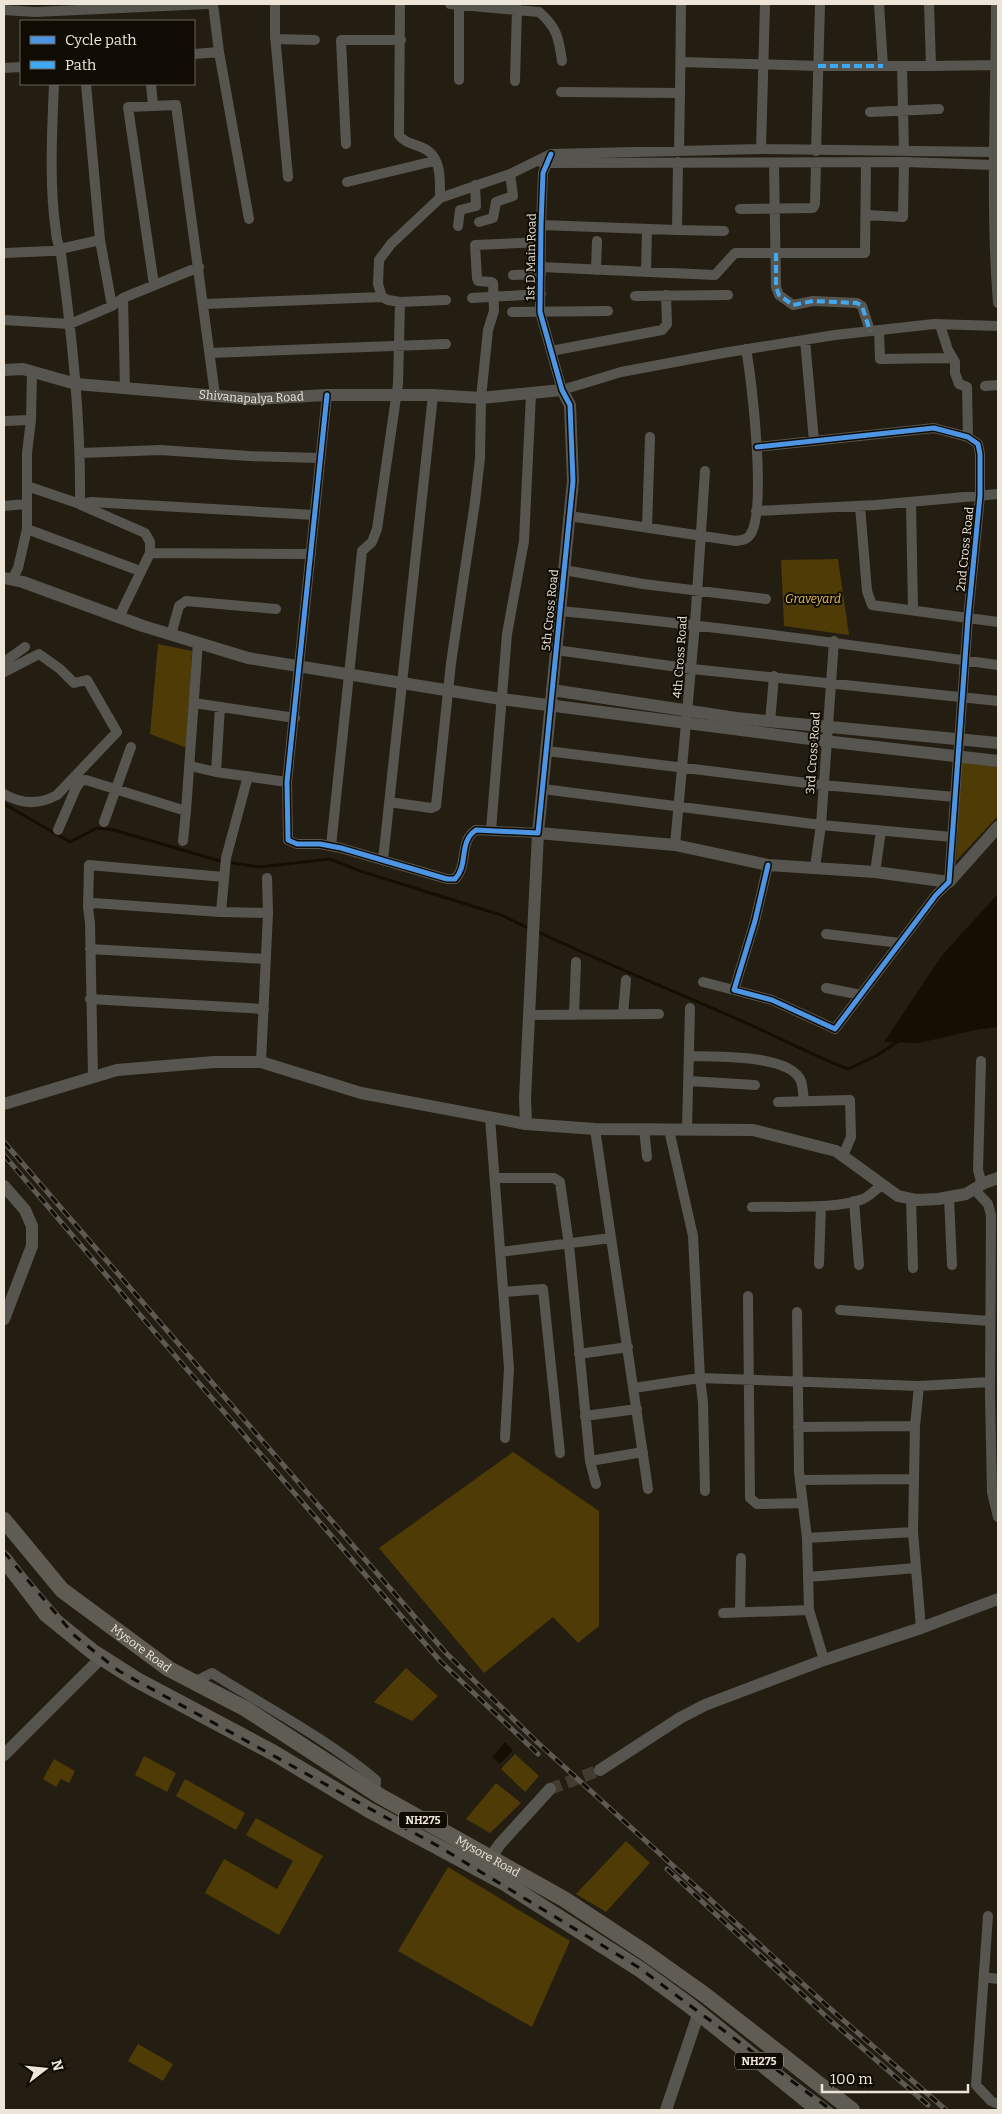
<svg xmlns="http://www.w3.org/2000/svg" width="1002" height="2114" font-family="Bitter,serif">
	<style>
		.green { fill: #4e3b05 }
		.water { fill: #160e02 }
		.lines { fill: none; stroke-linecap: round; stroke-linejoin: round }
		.stream { stroke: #160e02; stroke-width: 3 }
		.tertiary-tunnel { stroke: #423c30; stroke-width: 12; stroke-dasharray: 12 6; stroke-linecap: butt }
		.minor { stroke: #57554f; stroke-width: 10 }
		.tertiary { stroke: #57554f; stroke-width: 12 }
		.trunk { stroke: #5f5c54; stroke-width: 16 }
		.rail-casing { stroke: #5c5a53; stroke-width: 5 }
		.rail { stroke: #100c04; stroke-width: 3; stroke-dasharray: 9; stroke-linecap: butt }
		.quiet { stroke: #3fa9f5; stroke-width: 4; stroke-dasharray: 8 4; stroke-linecap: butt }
		.cycleway-casing { stroke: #100c04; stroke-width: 8 }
		.cycleway { stroke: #4d94e3; stroke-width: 5 }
		.labels { text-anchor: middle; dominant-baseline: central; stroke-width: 4; stroke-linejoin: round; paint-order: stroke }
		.shield { fill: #100c04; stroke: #aba598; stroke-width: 1 }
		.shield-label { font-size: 11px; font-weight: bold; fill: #ede6d8 }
		.street-label { font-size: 12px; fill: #ede6d8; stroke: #100c04 }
		.park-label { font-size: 12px; font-style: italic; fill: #eabe56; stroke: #100c04 }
	</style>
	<rect width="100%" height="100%" fill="#241e12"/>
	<!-- green -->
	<path class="green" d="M 838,559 L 849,635 L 784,626 L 781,560 Z
		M 158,644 L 192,651 L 187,748 L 150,734 Z
		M 962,762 L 998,767 L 998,816 L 956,861 Z
		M 513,1452 L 599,1511 L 599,1626 L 578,1643 L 553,1617 L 484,1673 L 379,1548 Z
		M 406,1668 L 438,1696 L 412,1721 L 374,1702 Z
		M 515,1754 L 539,1776 L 525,1792 L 501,1769 Z
		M 144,1756 L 176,1773 L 167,1792 L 135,1775 Z
		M 54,1759 L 75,1771 L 69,1783 L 61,1779 L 56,1787 L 43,1779 Z
		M 185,1779 L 245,1813 L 236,1830 L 176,1796 Z
		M 496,1783 L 521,1803 L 490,1833 L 466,1819 Z
		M 256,1818 L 323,1856 L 279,1935 L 205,1893 L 224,1859 L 277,1889 L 293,1861 L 246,1835 Z
		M 626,1841 L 650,1863 L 606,1912 L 576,1894 Z
		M 448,1867 L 570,1941 L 532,2027 L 398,1951 Z
		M 138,2044 L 173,2064 L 163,2081 L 128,2061 Z"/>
	<!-- water -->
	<path class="water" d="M 998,894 L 998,1027 L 975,1030 L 919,1043 L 884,1042 L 943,954 Z
		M 505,1742 L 513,1750 L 500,1764 L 492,1757 Z"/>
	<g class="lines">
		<!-- stream -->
		<path class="stream" d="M 4,804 L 70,842 L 97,828 L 114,830 L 220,861 L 260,867 L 330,859 L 360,871 L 501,915 L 530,929
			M 536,931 C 608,965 682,994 755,1027 C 786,1041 816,1057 848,1069 L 876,1056 L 900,1040"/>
		<!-- tertiary-tunnel -->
		<path class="tertiary-tunnel" d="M 550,1789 L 600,1770"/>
		<!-- minor -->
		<path class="minor" d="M 213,4 L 219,52 L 249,219
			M 275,4 L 275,35 L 288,177
			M 400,4 L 399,135 C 406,144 413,143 423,148 C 442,156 440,181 440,198
			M 450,4 L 539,12 C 557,27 559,39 562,61
			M 879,4 L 883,66 L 931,66 L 929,4
			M 996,4 C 996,104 990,204 998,303
			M 4,10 L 35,12 L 207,4
			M 275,39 L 315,40
			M 194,54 L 219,52
			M 681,62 L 818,66 L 883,66
			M 902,66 L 904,151
			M 931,66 L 996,65
			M 4,68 L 21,67
			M 459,80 L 459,5
			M 515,81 L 517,8
			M 86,84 L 100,240 L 112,306
			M 151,84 L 153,106
			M 561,92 L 680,93 L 679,150
			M 680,93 L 681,4
			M 870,112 L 939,109
			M 346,144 L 341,40 L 401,40
			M 761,149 L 765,4
			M 816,151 L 820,4
			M 551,154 L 543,173 L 541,225 L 540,312 L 562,390 L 621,372 L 723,353 L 835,335 L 934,324 L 998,326
			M 542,163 L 904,162 L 993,165 L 998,163
			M 774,164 L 776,287 L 779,295 L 793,305 L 813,301 L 857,303 L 862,306 L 870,331
			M 347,182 L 434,161
			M 740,209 L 813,208 L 815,204 L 816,163
			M 866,215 L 903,217 L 904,162
			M 479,222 L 493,218 L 496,202 L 513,196 L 510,174
			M 541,225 L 677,230 L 678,162
			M 458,226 L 460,210 L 476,206 L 475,185
			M 677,230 L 724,231
			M 4,253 L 51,251 L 100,240
			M 541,267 L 715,275 L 735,253 L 865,253 L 866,163
			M 596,270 L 597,241
			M 646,272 L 647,229
			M 513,275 L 541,274
			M 154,285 L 128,107 L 176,105 L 215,395
			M 635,296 L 728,295
			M 123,298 L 125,389
			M 472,298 L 541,294
			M 400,302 L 446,300
			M 203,304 L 382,297
			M 512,312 L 608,311
			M 4,320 L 70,324 L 112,306 L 123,298 L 199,267
			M 940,325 L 948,350 L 955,362 L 955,373 L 959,384 L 967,387 L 968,437
			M 879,330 L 880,359 L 951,358
			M 805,340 L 814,441
			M 551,351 L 662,330 L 667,324 L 666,295
			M 210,353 L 446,344
			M 985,386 L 998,385
			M 327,395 L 287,782 L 288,840 L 297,844 L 320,844 L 341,848 L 447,879 L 455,879 C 469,865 458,842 476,830 L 538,833
			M 4,421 L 31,420
			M 757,447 L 934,428 L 968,437 L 978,444 L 980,454 L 980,496 L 968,618 L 949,882 L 936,895 L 835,1029 L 772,1000 L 734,990 L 755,921 L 768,865
			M 81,453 L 160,450 L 249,456 L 320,458
			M 27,486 L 80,504 C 81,420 72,337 61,254 C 60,247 56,240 56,232 C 49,184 52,133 54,84
			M 911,502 L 913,610
			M 80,504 L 92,502 L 314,515
			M 81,505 L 145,533 L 150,542 L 150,553
			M 4,506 L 26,504
			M 860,506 L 867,591 L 872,605 L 998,622
			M 756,511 L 876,505 L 998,494
			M 569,516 L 736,541 C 741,540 747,540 750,535 C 767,512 752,380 746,349
			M 647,527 L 650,437
			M 27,529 L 140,571
			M 564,570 L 643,584 L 766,599
			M 12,580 L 18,568 L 27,529 L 27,453 L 31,420 L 32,372
			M 560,611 C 707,625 852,645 998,665
			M 119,617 L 150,553 L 311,554
			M 171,635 L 179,606 L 186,601 L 276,609
			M 556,650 L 692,669 L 998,701
			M 4,662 L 25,647
			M 4,672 L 39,654 L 60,669 L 74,683 L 87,680 L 117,732 L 57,795 C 39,805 21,804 4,794
			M 194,703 L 295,718
			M 220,707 L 216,772 L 287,782
			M 770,722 L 774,676
			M 547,751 L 823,785 L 955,797
			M 190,766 L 216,772
			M 543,789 L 821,825 L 952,837
			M 389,802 L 431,808 L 436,806 L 451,663 L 475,502 L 480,458 L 481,398 L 488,330 L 494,311 L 493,283 L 491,282 L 478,281 L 477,278 L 475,245 L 541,242
			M 104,822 L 131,747
			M 58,830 L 76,788 L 81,781 L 86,780 L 186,811 L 198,642
			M 491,830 L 507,634 L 524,541 L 531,394
			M 183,841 L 186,811
			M 675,845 L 695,624 L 705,471
			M 331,846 L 362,551 L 372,542 L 377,529 L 398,384 L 400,302 L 388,300 L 382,297 L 378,284 L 379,260 L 391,244 L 440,198 L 510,174 L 551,154 L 761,149 L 993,152 L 998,155
			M 383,860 L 433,395
			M 815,867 L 821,825 L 834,641
			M 875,872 L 881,831
			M 267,878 L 268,913
			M 88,907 L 89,865 L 224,877
			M 221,912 L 226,858 L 248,776
			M 826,934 L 900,943
			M 90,949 L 266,959
			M 703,982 L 734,990
			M 826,988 L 861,995
			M 90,999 L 264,1009
			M 623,1014 L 626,980
			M 529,1015 L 659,1014
			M 574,1015 L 576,962
			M 690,1056 C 715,1057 790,1054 801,1081 C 803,1087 803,1095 804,1101
			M 981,1061 L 978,1170 L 982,1185
			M 93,1076 L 90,923 L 88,907 L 93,903 L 221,912 L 268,913 L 261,1062
			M 689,1081 L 755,1085
			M 778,1102 L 850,1100 L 851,1137 L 843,1156
			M 490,1118 L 509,1368 L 505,1438
			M 595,1129 L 648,1489
			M 644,1129 L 647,1157
			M 687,1129 L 690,1008
			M 669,1130 L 693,1236 L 700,1378 L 703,1402 L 705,1491
			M 495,1178 L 554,1178 L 560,1182 L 569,1245 L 590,1461 L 596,1484
			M 974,1189 L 988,1204 L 991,1215 L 990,1396 L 992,1492 L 998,1517
			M 949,1197 L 952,1265
			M 911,1199 L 913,1268
			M 854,1201 L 859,1265
			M 752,1207 C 783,1206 835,1210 863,1199 C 870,1196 876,1189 882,1185
			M 500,1252 L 611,1238
			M 819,1264 L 821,1206
			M 503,1292 L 543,1289 L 560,1453
			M 748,1296 L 750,1498 L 757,1504 L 803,1503
			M 840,1310 L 990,1321
			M 797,1312 L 799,1472 L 807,1538 L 913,1532
			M 579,1354 L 628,1347
			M 919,1386 L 915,1426 L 913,1532 L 921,1628
			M 634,1388 L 700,1378 L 919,1386 L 990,1382
			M 585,1416 L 637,1409
			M 798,1427 L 915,1426
			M 590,1461 L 643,1452
			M 800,1480 L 913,1479
			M 807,1538 L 809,1610 L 824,1660
			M 808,1577 L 916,1568
			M 740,1612 L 741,1558
			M 723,1613 L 809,1610
			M 194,1682 L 212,1673 C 266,1707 327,1739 376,1780 L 375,1793
			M 988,1916 L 976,2085 L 991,2101 L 998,2104
			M 984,1977 L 998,1979"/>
		<!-- tertiary -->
		<g class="tertiary">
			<path id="s1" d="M 4,370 L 23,369 L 76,384 L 254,399 L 327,395 L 433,395 L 481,398 L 562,390 L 570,405 L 573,481 L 538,833"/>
			<path d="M 4,578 L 23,582 L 143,626 L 248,658 L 501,699 L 833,742 L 998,761"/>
			<path d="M 552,690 L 736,718 L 998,743"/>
			<path d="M 4,1104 L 117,1070 L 214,1062 L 261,1062 L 361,1093 L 526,1124 L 595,1129 L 753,1130 L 836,1151 L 898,1196 L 917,1200 L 938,1199 L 966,1194 L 984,1183 L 998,1178"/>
			<path d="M 526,1124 L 525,1098 L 538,833 L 675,845 L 768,865 L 875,872 L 949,882 L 998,827"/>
			<path d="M 4,1186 L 25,1210 L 32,1226 L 32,1246 L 4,1319"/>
			<path d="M 4,1755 L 101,1658"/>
			<path d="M 600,1770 L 680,1718 L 705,1705 L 824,1660 L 921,1628 L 998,1599"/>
			<path d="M 490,1858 L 500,1844 L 550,1789"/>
			<path d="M 666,2110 L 699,2012"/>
		</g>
		<!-- trunk -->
		<g class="trunk">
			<path id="s2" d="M 4,1520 L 62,1590 L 169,1669 L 246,1709 L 380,1796 L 564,1899 L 646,1953 L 705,1995 L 852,2110"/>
			<path d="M 4,1559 L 46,1614 L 93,1652 L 137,1680 L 274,1753 L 369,1810 L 505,1883 L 641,1970 L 689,2005 L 819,2110"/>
		</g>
		<!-- rail casing -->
		<g class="rail-casing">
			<path id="rail" d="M 4,1142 L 446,1653 L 538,1743 L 834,2012 L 946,2110
				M 4,1155 L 158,1336 L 441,1662 L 538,1754
				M 4,1552 L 75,1636 L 119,1671 L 438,1846 L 638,1967 L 831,2110
				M 667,1869 L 830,2020 L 928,2105"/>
		</g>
		<!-- rail -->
		<use href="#rail" class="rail"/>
		<!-- quiet -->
		<path class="quiet" d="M 818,66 L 883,66
			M 776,253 L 776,287 L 779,295 L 793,305 L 813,301 L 857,303 L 862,306 L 870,331"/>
		<!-- cycleway casing -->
		<g class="cycleway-casing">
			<path id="cycleway" d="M 327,395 L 287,782 L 288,840 L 297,844 L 320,844 L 341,848 L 447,879 L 455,879 C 469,865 458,842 476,830 L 538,833 L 573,481 L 570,405 L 562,390 L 540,312 L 541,225 L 543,173 L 551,154
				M 757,447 L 934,428 L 968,437 L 978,444 L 980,454 L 980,496 L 968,618 L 949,882 L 936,895 L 835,1029 L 772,1000 L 734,990 L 755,921 L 768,865"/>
		</g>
		<!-- cycleway -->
		<use href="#cycleway" class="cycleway"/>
	</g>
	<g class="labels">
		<!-- shield labels -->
		<g class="shield">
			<rect x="399" y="1811.5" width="48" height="17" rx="4"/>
			<rect x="735" y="2052.5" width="48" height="17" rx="4"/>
		</g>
		<g class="shield-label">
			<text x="423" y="1820">NH275</text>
			<text x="759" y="2061">NH275</text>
		</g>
		<!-- street labels -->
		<g class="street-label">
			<text transform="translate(531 257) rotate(-89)">1st D Main Road</text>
			<text stroke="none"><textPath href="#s1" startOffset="250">Shivanapalya Road</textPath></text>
			<text transform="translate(965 549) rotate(-84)">2nd Cross Road</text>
			<text transform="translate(550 610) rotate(-84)">5th Cross Road</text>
			<text transform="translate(680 657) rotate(-86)">4th Cross Road</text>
			<text transform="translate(813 753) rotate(-86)">3rd Cross Road</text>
			<text stroke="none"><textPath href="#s2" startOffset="189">Mysore Road</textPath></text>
			<text stroke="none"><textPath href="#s2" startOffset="594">Mysore Road</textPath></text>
		</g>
		<!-- park labels -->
		<g class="park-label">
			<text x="813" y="599">Graveyard</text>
		</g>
	</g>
	<!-- border -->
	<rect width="1002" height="2114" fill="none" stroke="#ede6d8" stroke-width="10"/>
	<!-- legend -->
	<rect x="20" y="20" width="175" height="65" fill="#100c04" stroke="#686359"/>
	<rect x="30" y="36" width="25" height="8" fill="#4d94e3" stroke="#686359"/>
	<text x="65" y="45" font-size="15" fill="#ede6d8">Cycle path</text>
	<rect x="30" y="61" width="25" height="8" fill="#3fa9f5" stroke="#686359"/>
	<text x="65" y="70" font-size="15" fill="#ede6d8">Path</text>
	<!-- north arrow -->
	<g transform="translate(45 2069) rotate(74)" stroke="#100c04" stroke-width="4" paint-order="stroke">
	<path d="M0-4L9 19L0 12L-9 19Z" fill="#ede6d8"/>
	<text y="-8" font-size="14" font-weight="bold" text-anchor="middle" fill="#ede6d8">N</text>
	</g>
	<!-- scale -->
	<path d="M822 2084v8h146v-8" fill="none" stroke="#ede6d8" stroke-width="2.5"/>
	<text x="830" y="2084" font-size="15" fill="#ede6d8" stroke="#100c04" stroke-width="4" paint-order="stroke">100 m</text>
</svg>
